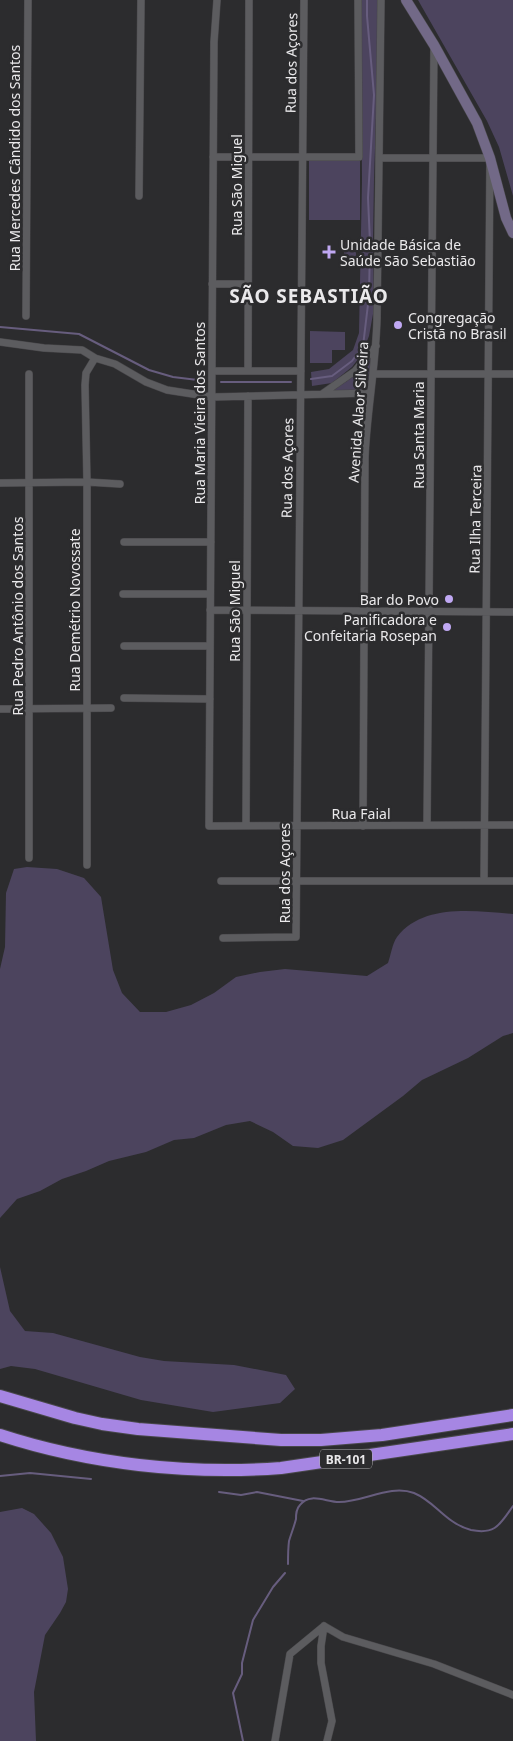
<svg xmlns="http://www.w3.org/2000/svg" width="513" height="1741" font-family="'Noto Sans',sans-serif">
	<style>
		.green { fill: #4c445e }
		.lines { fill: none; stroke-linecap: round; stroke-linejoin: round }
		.stream { stroke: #675d7e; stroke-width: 2 }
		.street-casing { stroke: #48474a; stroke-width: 8 }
		.secondary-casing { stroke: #48474a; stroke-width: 11 }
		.highway-casing { stroke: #48474a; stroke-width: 14 }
		.street { stroke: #5c5c5f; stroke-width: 7 }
		.secondary { stroke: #726987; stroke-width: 10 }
		.highway { stroke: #a686e3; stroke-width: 12 }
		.poi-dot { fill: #c0a8f3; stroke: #2c2c2e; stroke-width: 2 }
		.labels { text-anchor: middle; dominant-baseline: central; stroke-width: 5; stroke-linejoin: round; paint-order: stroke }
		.shield { fill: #2c2c2e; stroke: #b1b0b2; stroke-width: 1 }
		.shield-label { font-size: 12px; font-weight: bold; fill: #eae9eb }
		.street-label { font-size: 14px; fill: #eae9eb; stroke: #2c2c2e }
		.poi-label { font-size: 14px; fill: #eae9eb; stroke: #2c2c2e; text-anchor: start }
		.district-label { font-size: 19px; font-weight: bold; letter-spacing: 1px; fill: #eae9eb; stroke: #2c2c2e }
	</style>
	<rect width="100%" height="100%" fill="#2c2c2e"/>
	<!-- green -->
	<path class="green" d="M 361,0 L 377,0 L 377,87 L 374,179 L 373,243 L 374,299 L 373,314 L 369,336 L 362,354 L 352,367 L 332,383 L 312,386 L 311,372 L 329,369 L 353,350 L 359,333 L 362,182 Z
		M 418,0 L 513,0 L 513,196 L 499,147 L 487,121 Z
		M 309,160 L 360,161 L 360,220 L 309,220 Z
		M 344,242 L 356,242 L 356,266 L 344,266 Z
		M 310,331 L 345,332 L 345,350 L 332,350 L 332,363 L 310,363 Z
		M 371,359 L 369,391 L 334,391 L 334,389 L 347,381 L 359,371 L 367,360 Z
		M 27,867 L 57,869 L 84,878 L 101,897 L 113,970 L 122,993 L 140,1012 L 166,1012 L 191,1005 L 214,993 L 236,977 L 260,972 L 285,969 L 367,976 L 388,963 C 391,955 392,944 397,937 C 423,903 475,911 513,914 L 513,1033 L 503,1036 L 468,1058 L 422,1080 L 403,1096 L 343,1140 L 318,1148 L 293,1146 L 273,1132 L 250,1121 L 226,1125 L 194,1138 L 174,1140 L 146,1152 L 109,1161 L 86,1171 L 62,1179 L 40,1191 L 17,1199 L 0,1218 L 0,969 L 5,947 L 6,893 L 14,869 Z
		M 0,1267 L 10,1311 L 25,1331 L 53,1333 L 140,1357 L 164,1361 L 234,1365 L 286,1375 L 295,1389 L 280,1403 L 213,1412 L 141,1400 L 35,1369 L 11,1366 L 0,1369 Z
		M 22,1508 L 34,1514 L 51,1533 L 63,1557 L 68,1589 L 66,1602 L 60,1613 L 45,1635 L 34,1692 L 36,1741 L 0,1741 L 0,1512 Z"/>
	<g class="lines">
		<!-- stream -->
		<path class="stream" d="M 0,327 L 79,334 L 149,370 L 173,377 L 206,381
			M 311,379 L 332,376 L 352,361 L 363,346 L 369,296 L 370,243 L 368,198 L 374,95 L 367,16 L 367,0
			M 221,382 L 291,382
			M 0,1476 L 30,1473 L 91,1479
			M 219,1492 L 241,1495 L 257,1492 L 303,1501
			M 288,1564 C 288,1557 288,1549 289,1541 C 291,1534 294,1527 296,1519 C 296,1514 296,1509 300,1505 C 310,1492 326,1502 339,1502 C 364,1502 390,1484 414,1493 C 436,1502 445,1523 471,1530 C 496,1535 500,1524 513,1506
			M 243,1741 L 233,1693 L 242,1674 L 242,1663 L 253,1620 L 273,1587 L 285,1573"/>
		<!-- street casing -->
		<g class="street-casing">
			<path id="street" d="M 217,0 L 214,42 L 209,826 L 513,825
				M 213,157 L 359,157 L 358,0
				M 380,158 L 490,158 L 484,881
				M 139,196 L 141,0
				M 212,284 L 248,284
				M 26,316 L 28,0
				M 0,342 L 44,348 L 82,350 L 95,358 L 115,364 L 146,382 L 167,390 L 212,397 L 370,393
				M 212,371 L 301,371
				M 248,371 L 249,0
				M 29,374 L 29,858
				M 373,374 L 513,374
				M 322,394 L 355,371 L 376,346
				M 0,483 L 87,482 L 120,484
				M 124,542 L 211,542
				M 123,594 L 210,594
				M 210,610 L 513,612
				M 124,646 L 210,646
				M 124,698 L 210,699
				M 0,709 L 111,708
				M 427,825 L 434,45
				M 246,826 L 248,396
				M 363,826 L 365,457 C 367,410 376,365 377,318 L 381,0
				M 87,865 L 87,482 L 85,385 L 86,373 L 95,358
				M 221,881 L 513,881
				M 223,938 L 296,937 L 304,0
				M 324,1626 L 343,1637 L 434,1664 L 513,1695
				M 324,1626 L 321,1646 L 321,1663 L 332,1721 L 327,1741
				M 275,1741 L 290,1654 L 324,1626"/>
		</g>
		<!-- secondary casing -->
		<g class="secondary-casing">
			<path id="secondary" d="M 406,0 L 434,45 L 477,123 L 490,158 L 506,218 L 513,233"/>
		</g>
		<!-- highway casing -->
		<g class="highway-casing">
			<path id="highway" d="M 0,1396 L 75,1418 L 102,1424 L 138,1429 L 281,1440 L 321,1440 L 382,1435 L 513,1415
				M 0,1435 C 89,1464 188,1475 281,1468 L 513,1434"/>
		</g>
		<!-- street -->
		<use href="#street" class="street"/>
		<!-- secondary -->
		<use href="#secondary" class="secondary"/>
		<!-- highway -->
		<use href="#highway" class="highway"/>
	</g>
	<!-- markers -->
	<g class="poi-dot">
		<path d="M326.5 244.5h5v5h5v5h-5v5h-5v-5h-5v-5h5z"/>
		<circle cx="398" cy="325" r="5"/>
		<circle cx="449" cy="599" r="5"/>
		<circle cx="447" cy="627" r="5"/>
	</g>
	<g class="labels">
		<!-- shield labels -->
		<rect class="shield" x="320" y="1449.5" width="52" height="19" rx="4"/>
		<g class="shield-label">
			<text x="346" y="1459">BR-101</text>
		</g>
		<!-- street labels -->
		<g class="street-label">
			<text transform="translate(291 63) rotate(-89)">Rua dos Açores</text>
			<text transform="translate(14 158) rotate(-90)">Rua Mercedes Cândido dos Santos</text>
			<text transform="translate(236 185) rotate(-90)">Rua São Miguel</text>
			<text transform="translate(358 412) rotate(-86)">Avenida Alaor Silveira</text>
			<text transform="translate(199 413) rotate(-90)">Rua Maria Vieira dos Santos</text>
			<text transform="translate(418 435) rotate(-90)">Rua Santa Maria</text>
			<text transform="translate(287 468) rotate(-89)">Rua dos Açores</text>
			<text transform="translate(475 519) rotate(-89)">Rua Ilha Terceira</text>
			<text transform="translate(74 610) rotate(-90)">Rua Demétrio Novossate</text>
			<text transform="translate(234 611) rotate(-90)">Rua São Miguel</text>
			<text transform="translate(17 616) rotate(-90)">Rua Pedro Antônio dos Santos</text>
			<text x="361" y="813">Rua Faial</text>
			<text transform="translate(284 873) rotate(-90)">Rua dos Açores</text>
		</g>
		<!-- poi labels -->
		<g class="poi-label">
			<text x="340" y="244">Unidade Básica de<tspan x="340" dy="16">Saúde São Sebastião</tspan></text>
			<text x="408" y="317">Congregação<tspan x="408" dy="16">Cristã no Brasil</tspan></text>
			<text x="439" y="599" text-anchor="end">Bar do Povo</text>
			<text x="437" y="619" text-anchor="end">Panificadora e<tspan x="437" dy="16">Confeitaria Rosepan</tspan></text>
		</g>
		<!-- district labels -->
		<g class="district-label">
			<text x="309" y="296">SÃO SEBASTIÃO</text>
		</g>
	</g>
</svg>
